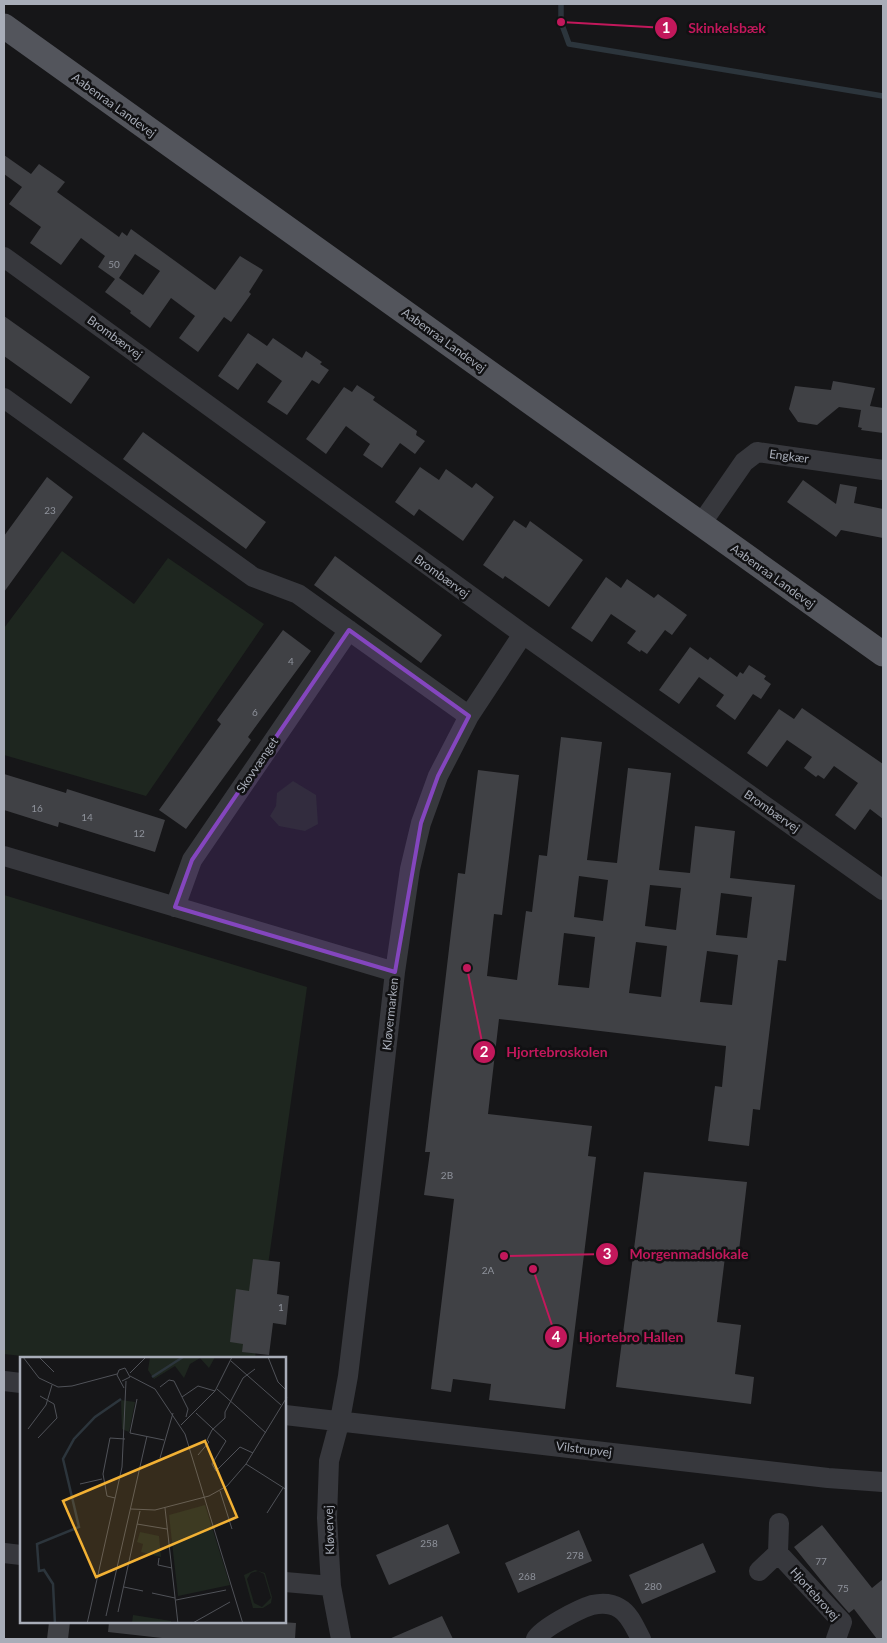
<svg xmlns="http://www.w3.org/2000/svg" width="887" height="1643" font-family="Lato,sans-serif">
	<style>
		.green { fill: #1e261f }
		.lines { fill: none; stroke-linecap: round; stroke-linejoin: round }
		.stream { stroke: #2c353c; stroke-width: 5.5 }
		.building { fill: #404145; fill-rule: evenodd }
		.minor { stroke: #37383d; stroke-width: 20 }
		.major { stroke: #53555c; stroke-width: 25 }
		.marked { fill: #8446be; fill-opacity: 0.2; stroke: #8446be; stroke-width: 4; stroke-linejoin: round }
		.labels { text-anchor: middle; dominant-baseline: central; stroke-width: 5; stroke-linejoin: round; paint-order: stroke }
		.number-label { font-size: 10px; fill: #8e929b }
		.street-label { font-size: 12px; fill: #a8adb8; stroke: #111113 }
		.inset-river { fill: none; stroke: #2c353c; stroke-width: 2.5 }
		.inset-road { fill: none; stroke: #505258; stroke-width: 1 }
		.view { fill: #f2b134; fill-opacity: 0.15; stroke: #f2b134; stroke-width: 2.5 }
		.inset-edge { fill: none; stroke: #a8adb8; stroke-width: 2.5 }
		.leader { fill: none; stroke: #c2185b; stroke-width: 2 }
		.callout-dot { fill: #c2185b; stroke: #111113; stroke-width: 2 }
		.mark-label { font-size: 15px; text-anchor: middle; font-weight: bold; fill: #fff }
		.callout-label { font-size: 14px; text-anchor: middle; font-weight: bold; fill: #c2185b; stroke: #111113; stroke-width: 5; stroke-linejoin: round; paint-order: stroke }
	</style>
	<rect width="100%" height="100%" fill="#161618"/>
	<!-- green -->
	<path class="green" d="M 62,551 L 134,604 L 168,558 L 264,624 L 146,796 L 4,755 L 4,628 Z
		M 293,781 L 316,795 L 318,824 L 305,831 L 279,826 L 270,816 L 276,806 L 277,793 Z
		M 4,895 L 307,987 L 255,1358 L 40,1358 L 4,1354 Z"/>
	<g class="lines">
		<!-- stream -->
		<path class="stream" d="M 561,4 L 561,22 L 569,44 L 883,96"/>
	</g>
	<!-- building -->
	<path class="building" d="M 4,155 L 31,174 L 39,164 L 65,182 L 57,192 L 119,237 L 122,232 L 127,236 L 131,229 L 215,290 L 240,256 L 263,270 L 249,292 L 251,294 L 231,322 L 224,317 L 198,352 L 179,338 L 195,316 L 171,298 L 150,328 L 130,313 L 131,311 L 105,292 L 115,279 L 98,267 L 105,256 L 81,238 L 61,265 L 30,243 L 41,227 L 9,204 L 22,187 L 4,174 ZM 135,254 L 160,271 L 143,295 L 119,278 Z
		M 4,316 L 90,377 L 71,404 L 4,356 Z
		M 248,333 L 267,346 L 273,338 L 302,358 L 306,351 L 322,362 L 320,364 L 329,370 L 319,384 L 312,380 L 287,415 L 267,402 L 282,381 L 257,363 L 238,390 L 218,376 Z
		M 833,381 L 875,388 L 870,406 L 883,408 L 883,433 L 861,430 L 862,428 L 858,427 L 861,410 L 839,407 L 817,425 L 798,422 L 789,409 L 795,386 L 831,390 Z
		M 357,385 L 375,397 L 373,400 L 417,431 L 416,435 L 425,441 L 415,454 L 400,443 L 382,468 L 363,455 L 370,444 L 346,426 L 326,454 L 306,439 L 344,387 L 352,392 Z
		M 143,432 L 266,522 L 246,549 L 123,459 Z
		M 420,467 L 439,480 L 446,469 L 472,488 L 476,483 L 494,497 L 463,541 L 419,509 L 414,516 L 395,502 Z
		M 47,477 L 73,497 L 4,592 L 4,536 Z
		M 803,480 L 836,504 L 840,484 L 857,487 L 854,503 L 883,509 L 883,538 L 841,530 L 836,537 L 787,502 Z
		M 514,520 L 526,528 L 530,521 L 583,560 L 549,607 L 505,576 L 503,579 L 483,565 Z
		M 335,556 L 442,635 L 421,663 L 314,585 Z
		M 606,577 L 621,588 L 627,579 L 654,598 L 658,594 L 687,615 L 672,635 L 665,630 L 647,654 L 641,650 L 640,652 L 627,643 L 636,631 L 611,614 L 592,642 L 571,628 Z
		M 283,630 L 311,651 L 248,737 L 251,740 L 186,829 L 159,810 L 221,724 L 217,720 Z
		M 690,647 L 708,660 L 710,657 L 737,677 L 740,672 L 743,674 L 749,665 L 766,676 L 764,679 L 771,684 L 761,699 L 753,694 L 735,720 L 716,706 L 724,695 L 699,677 L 679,704 L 659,690 Z
		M 802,708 L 883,764 L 883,819 L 870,809 L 855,830 L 835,815 L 858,783 L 834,766 L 824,779 L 818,775 L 816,777 L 804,768 L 812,757 L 787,740 L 767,767 L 747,753 L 779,709 L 794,719 Z
		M 561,737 L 602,742 L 587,860 L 617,863 L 628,768 L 671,773 L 659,870 L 690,873 L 695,826 L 735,831 L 730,878 L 795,885 L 786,961 L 778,960 L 760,1110 L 753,1109 L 749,1146 L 708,1141 L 715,1086 L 722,1087 L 726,1046 L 499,1019 L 488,1114 L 592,1126 L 588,1156 L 596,1157 L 565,1409 L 489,1400 L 491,1384 L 453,1379 L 451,1392 L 431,1389 L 454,1199 L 424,1195 L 430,1152 L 425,1152 L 458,873 L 465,874 L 478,770 L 519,775 L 502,915 L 494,914 L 487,976 L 517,980 L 526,911 L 532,912 L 539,855 L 547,856 ZM 579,876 L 608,880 L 603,921 L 574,917 ZM 650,885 L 681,888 L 676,930 L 645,926 ZM 721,893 L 752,897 L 747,938 L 716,935 ZM 564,933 L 595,937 L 589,988 L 558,985 ZM 636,942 L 667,946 L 661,997 L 629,993 ZM 707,951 L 738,955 L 732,1005 L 700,1002 Z
		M 4,774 L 66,793 L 67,789 L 165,820 L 155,852 L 59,822 L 58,827 L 4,810 Z
		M 644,1172 L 747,1182 L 738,1259 L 725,1257 L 717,1322 L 741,1325 L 735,1374 L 754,1377 L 751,1404 L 616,1387 Z
		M 253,1259 L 280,1262 L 277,1294 L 289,1296 L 286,1325 L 273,1323 L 269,1355 L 242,1352 L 243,1344 L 230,1342 L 236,1289 L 249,1291 Z
		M 448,1524 L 460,1553 L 389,1585 L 376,1555 Z
		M 822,1525 L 872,1588 L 883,1579 L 883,1639 L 877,1639 L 854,1609 L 849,1613 L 828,1589 L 794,1547 Z
		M 579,1530 L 592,1561 L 518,1593 L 505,1563 Z
		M 703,1543 L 716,1572 L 642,1604 L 629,1575 Z
		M 442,1616 L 453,1639 L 389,1639 Z
		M 49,1622 L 70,1622 L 68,1639 L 47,1639 Z
		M 109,1622 L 281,1622 L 296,1623 L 295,1639 L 162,1639 L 162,1638 L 108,1632 Z"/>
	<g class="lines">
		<!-- minor -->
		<path class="minor" d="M 4,257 L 523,634 L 883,890
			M 4,398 L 253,577 L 298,594 L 469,716
			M 701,524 L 744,462 L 757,452 L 883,470
			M 4,856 L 395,972
			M 175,907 L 192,860 L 349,630
			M 4,1381 L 21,1383
			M 285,1415 L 828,1478 L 883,1482
			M 779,1523 L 778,1553 L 842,1622 L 836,1639
			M 4,1553 L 21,1555
			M 759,1571 L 778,1553
			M 285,1582 L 331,1586
			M 341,1639 L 331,1586 L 327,1518 L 329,1461 L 340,1420 L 348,1376 L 372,1175 L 395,972 L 410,869 L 421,823 L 438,776 L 469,716 L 523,634
			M 536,1639 C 542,1628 579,1609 592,1605 C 601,1603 611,1603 619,1608 C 630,1614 635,1628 641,1639"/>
		<!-- major -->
		<path class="major" d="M 4,26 L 883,654"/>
	</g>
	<!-- marked area -->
	<path class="marked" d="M 349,630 L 469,716 L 438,776 L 421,823 L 395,972 L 175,907 L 192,860 Z"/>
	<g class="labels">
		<!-- number labels -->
		<g class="number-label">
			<text x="114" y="264">50</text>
			<text x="50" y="510">23</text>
			<text x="291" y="661">4</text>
			<text x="255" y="712">6</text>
			<text x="37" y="808">16</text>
			<text x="87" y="817">14</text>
			<text x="139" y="833">12</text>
			<text x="447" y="1175">2B</text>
			<text x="488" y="1270">2A</text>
			<text x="281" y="1307">1</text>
			<text x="429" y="1543">258</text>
			<text x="575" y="1555">278</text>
			<text x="821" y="1561">77</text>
			<text x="527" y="1576">268</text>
			<text x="653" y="1586">280</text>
			<text x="843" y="1588">75</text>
		</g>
		<!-- street labels -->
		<g class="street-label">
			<text transform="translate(114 105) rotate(36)">Aabenraa Landevej</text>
			<text transform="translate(115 337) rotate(36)">Brombærvej</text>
			<text transform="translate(444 340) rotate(36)">Aabenraa Landevej</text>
			<text transform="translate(789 456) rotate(8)">Engkær</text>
			<text transform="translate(442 576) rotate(36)">Brombærvej</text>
			<text transform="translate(773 576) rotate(36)">Aabenraa Landevej</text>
			<text transform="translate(257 765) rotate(-56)">Skovvænget</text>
			<text transform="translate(772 811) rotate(35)">Brombærvej</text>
			<text transform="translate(390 1014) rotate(-84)">Kløvermarken</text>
			<text transform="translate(584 1449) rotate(7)">Vilstrupvej</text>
			<text transform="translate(329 1530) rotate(-92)">Kløvervej</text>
			<text transform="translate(815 1594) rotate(48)">Hjortebrovej</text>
		</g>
	</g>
	<!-- overview -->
	<g transform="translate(20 1357)">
		<rect width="266" height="266" fill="#161618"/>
		<path d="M 130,0 L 195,0 L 189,11 L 180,1 L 170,7 L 164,21 L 155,9 L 134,22 L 128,13 ZM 101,43 L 115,45 L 109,75 L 102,72 ZM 185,148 L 210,228 L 158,239 L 149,158 ZM 120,175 L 139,179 L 141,200 L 121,195 L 123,187 L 117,185 ZM 235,213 L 245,216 L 252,240 L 251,246 L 243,251 L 233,251 L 224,218 ZM 238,214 L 244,217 L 251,241 L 242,250 L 234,246 L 227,222 L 231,216 ZM 113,258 L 151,264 L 151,266 L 112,266 Z" fill="#1e261f" fill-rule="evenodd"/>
		<path class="inset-river" d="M 132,20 L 163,0M 35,267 L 33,227 L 24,213 L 19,214 L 17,187 L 59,170 L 43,102 L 54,82 L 75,60 L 101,42"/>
		<path class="inset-road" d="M 3,0 L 19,21 L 38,30 L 52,29 L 97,17M 19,0 L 34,15M 248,0 L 258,25 L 267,34M 211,4 L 261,48M 110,16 L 126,0M 110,19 L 135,32 L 165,77 L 223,267M 102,24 L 110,20 L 105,11 L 99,13 L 97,18 L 104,31M 140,30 L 149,23 L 154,24 L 168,52 L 166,60M 197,32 L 246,76M 162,40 L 178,29 L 195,34M 117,42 L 110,76 L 144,83M 176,56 L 206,84 L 192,107 L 196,114 L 220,90 L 233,96M 161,68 L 195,34 L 212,0M 8,72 L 26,48 L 32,28M 18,81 L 37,61 L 34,47 L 20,39M 178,98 L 189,85 L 187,83 L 192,73 L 205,61 L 205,55 L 223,21 L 235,12M 140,101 L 153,56M 226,107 L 267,133M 60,127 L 82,122M 200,134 L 212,172M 95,141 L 87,139 L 83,117 L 90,81 L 105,82M 145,151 L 158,267M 111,152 L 135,153 L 189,139 L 207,129 L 226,107 L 267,40M 247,156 L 263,131M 117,167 L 147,172M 139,201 L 138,208 L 152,211M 104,230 L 123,234M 132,236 L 155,241M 156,243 L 206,233M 98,255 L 120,154M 86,259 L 127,79M 67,267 L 102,110 L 106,24M 171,267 L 210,245"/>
		<path class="view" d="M 185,84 L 217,160 L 76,220 L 43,144 Z"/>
		<rect width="266" height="266" class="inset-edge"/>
	</g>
	<!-- callouts -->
	<path class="leader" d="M561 22L666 28M467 968L484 1052M504 1256L607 1254M533 1269L556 1337"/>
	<g class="callout-dot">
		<circle cx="561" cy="22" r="5"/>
		<circle cx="467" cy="968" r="5"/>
		<circle cx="504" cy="1256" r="5"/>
		<circle cx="533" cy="1269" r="5"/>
		<circle cx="666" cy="28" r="12"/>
		<circle cx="484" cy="1052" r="12"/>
		<circle cx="607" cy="1254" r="12"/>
		<circle cx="556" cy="1337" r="12"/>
	</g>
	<g class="mark-label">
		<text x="666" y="33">1</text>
		<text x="484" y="1057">2</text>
		<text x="607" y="1259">3</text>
		<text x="556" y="1342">4</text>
	</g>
	<g class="callout-label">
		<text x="727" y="33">Skinkelsbæk</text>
		<text x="557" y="1057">Hjortebroskolen</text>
		<text x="689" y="1259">Morgenmadslokale</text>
		<text x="631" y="1342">Hjortebro Hallen</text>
	</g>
	<!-- border -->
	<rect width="887" height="1643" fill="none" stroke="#a8adb8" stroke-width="10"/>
</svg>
